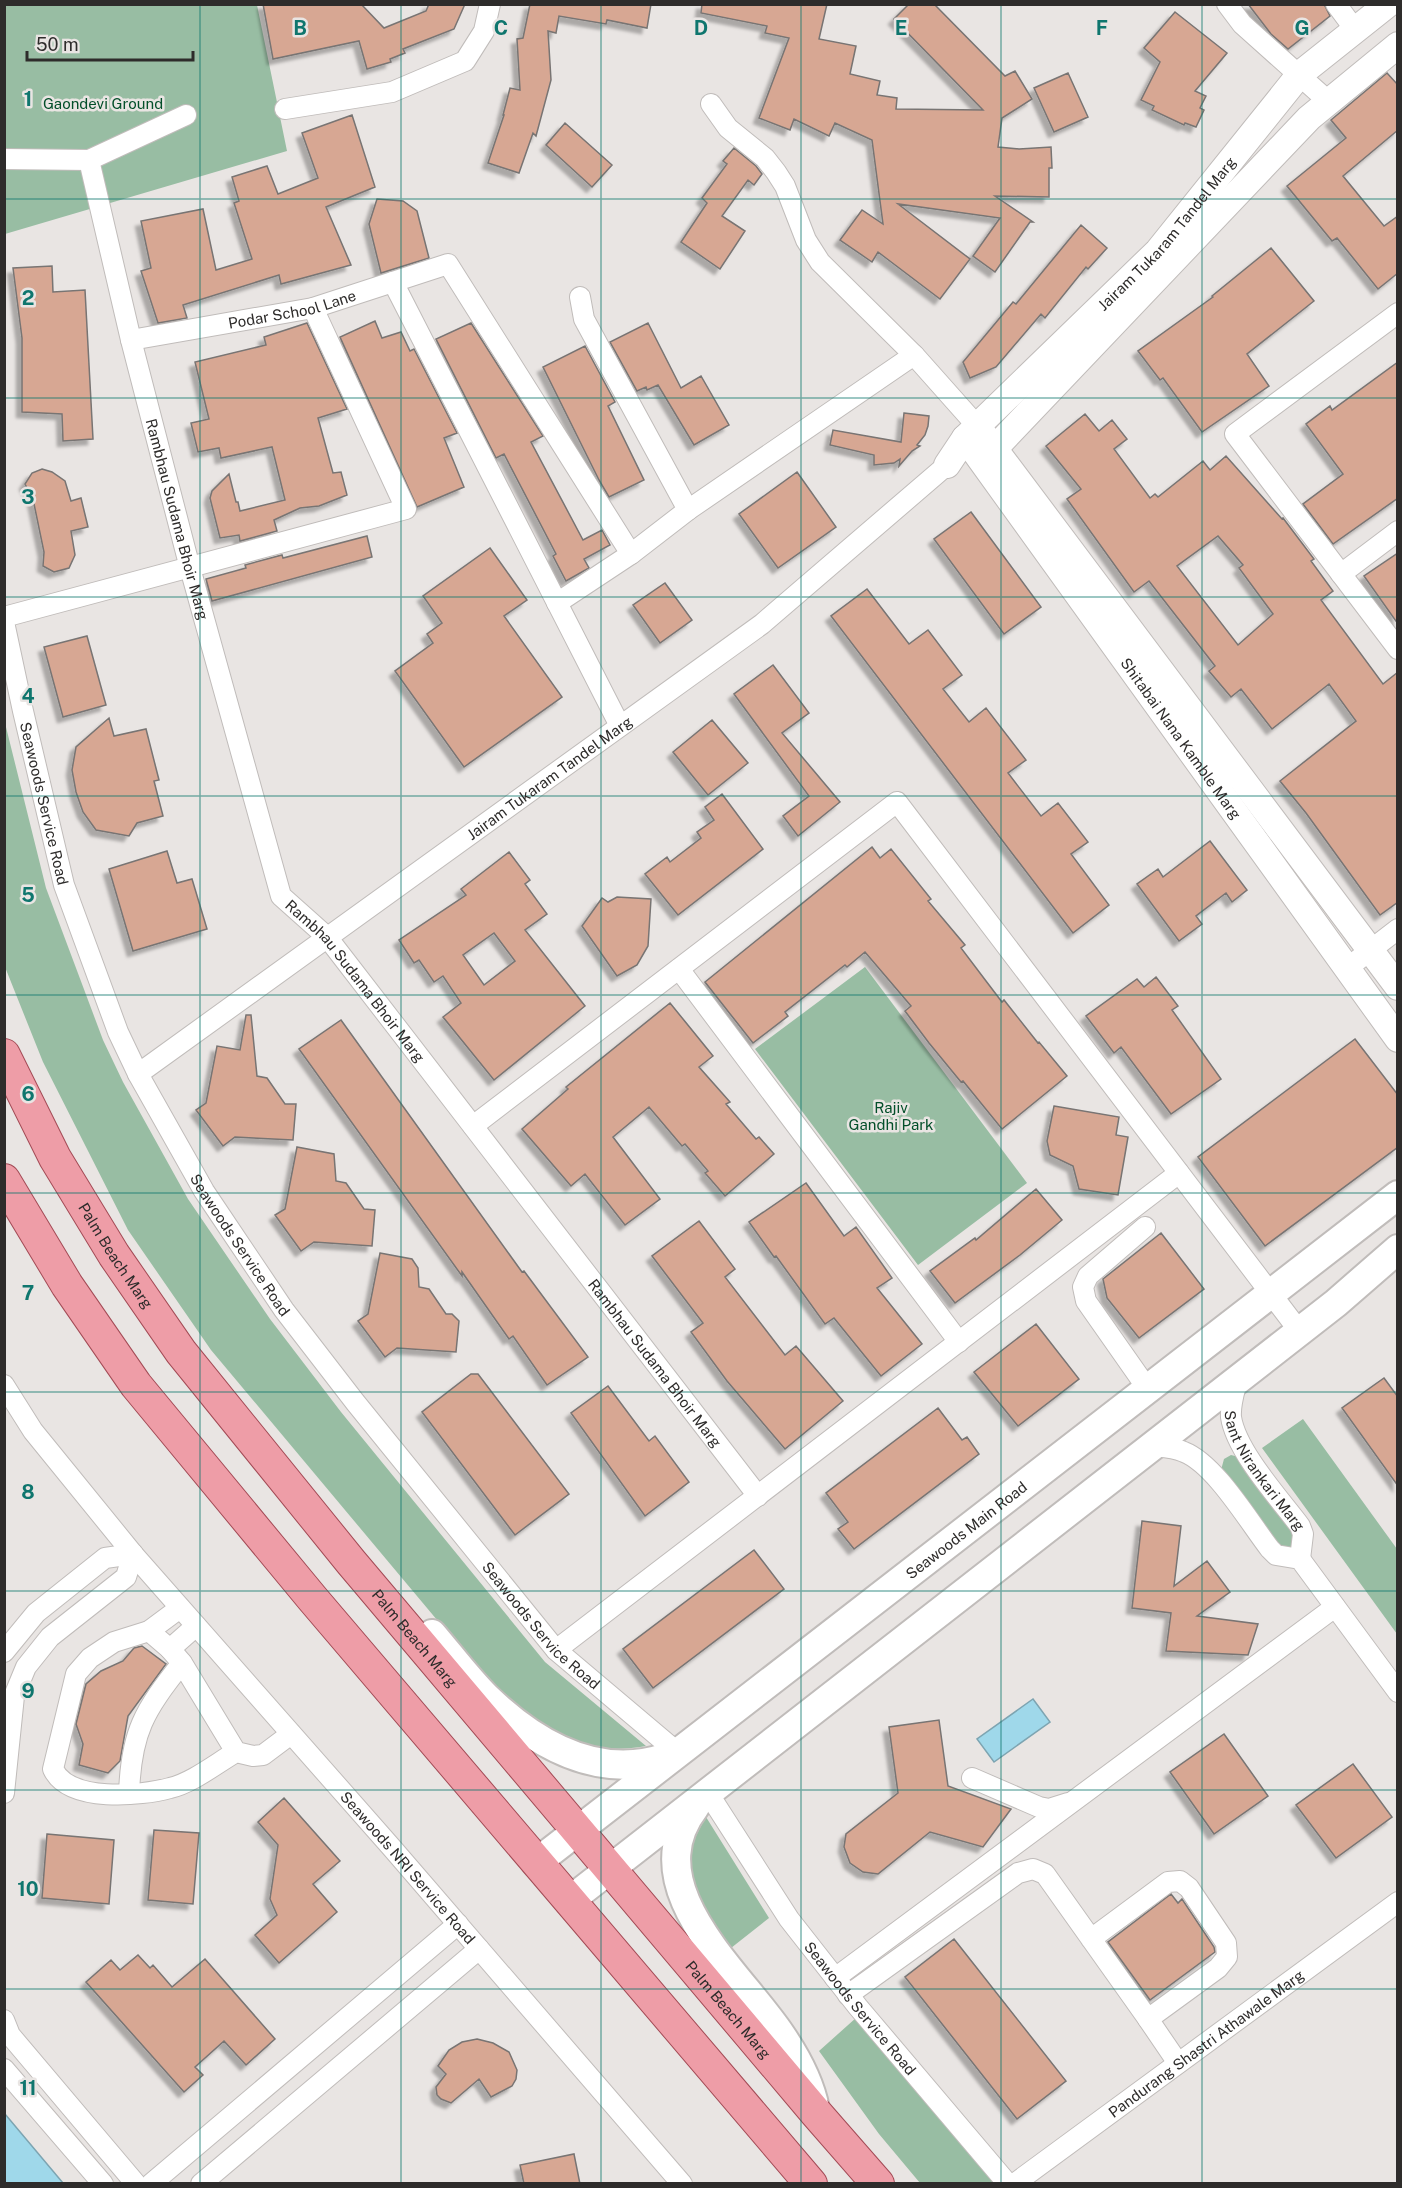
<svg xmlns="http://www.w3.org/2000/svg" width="1402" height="2188" font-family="'Public Sans',sans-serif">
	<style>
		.green { fill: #98bda3 }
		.water { fill: #9fd8ea; stroke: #7da4b1; stroke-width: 1.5 }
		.building { fill: #d7a793; stroke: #787473; stroke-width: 1.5; fill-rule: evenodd; filter: url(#shadow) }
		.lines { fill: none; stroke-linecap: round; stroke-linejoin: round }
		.minor-casing { stroke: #c0bcba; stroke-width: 22 }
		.tertiary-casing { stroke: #c0bcba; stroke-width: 28 }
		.secondary-casing { stroke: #c0bcba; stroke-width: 32 }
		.primary-casing { stroke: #a34b56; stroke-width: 34 }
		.minor { stroke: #fff; stroke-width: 20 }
		.tertiary { stroke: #fff; stroke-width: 26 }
		.secondary { stroke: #fff; stroke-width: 28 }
		.primary { stroke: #ee9da7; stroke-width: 32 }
		.grid { fill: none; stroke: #0f766e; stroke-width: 1.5; stroke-opacity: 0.55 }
		.labels { text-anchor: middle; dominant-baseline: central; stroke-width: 5; stroke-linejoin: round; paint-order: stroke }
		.park-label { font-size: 15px; fill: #034f2a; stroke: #e9e5e3 }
		.street-label { font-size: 15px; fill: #2e2c2b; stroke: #e9e5e3 }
		.grid-label { font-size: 20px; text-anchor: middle; font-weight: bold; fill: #0f766e; stroke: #e9e5e3; stroke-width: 5; stroke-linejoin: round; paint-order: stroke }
	</style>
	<defs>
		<filter id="shadow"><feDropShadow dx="-5.5" dy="5.5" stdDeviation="1.5" flood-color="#0004"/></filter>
	</defs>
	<rect width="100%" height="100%" fill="#e9e5e3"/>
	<!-- green -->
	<path class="green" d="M 5,5 L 257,5 L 287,151 L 5,234 Z
		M 4,719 L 46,888 L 103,1040 L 123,1082 L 188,1199 L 270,1319 L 341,1412 L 545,1662 L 646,1746 C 580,1758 542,1728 494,1688 L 211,1350 L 128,1230 L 43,1062 L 5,967 Z
		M 865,967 L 1027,1183 L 918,1265 L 755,1049 Z
		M 1303,1419 L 1397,1549 L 1397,1634 L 1262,1448 Z
		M 1231,1455 L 1239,1457 L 1297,1534 L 1293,1549 L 1281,1551 L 1221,1470 L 1224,1459 Z
		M 706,1817 L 769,1918 L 731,1948 C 710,1921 683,1883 692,1847 C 695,1836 701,1826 706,1817 Z
		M 857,2017 L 996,2183 L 920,2183 L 879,2134 L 819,2051 Z"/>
	<!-- water -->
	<path class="water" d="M 1033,1699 L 1050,1722 L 994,1762 L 977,1739 Z
		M 4,2114 L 5,2114 L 63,2183 L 5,2183 Z"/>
	<!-- building -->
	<path class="building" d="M 263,4 L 361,4 L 384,28 L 426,11 L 429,4 L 465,4 L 454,29 L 403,49 L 405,53 L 390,59 L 391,62 L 367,69 L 359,41 L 273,59 Z
		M 530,4 L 651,4 L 647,28 L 607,20 L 606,24 L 559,16 L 556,33 L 548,31 L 551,80 L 536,136 L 533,133 L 519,173 L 488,163 L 504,115 L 503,115 L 510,88 L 520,90 L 517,39 L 523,38 Z
		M 702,4 L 827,4 L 819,39 L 856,46 L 850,74 L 880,81 L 877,95 L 897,98 L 896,109 L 983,110 L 894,19 L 909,4 L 934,4 L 1005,76 L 1015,71 L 1032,99 L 1002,118 L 998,147 L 1019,149 L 1051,147 L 1052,168 L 1049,168 L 1049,197 L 995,196 L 1033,222 L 1030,222 L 995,272 L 973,256 L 1000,218 L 898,204 L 970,259 L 940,299 L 878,252 L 872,262 L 840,240 L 862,210 L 883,224 L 872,140 L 835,123 L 829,136 L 794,119 L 790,130 L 759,118 L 789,38 L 765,33 L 767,26 L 701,13 Z
		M 1248,4 L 1324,4 L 1330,16 L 1288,49 L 1271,34 Z
		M 1175,12 L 1227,53 L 1195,91 L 1206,96 L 1200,108 L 1204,110 L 1196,127 L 1185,123 L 1184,125 L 1152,110 L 1154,106 L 1141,100 L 1160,62 L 1144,48 Z
		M 1068,73 L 1088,117 L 1054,132 L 1034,88 Z
		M 1387,73 L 1398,85 L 1398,130 L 1343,176 L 1384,226 L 1398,216 L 1398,273 L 1378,289 L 1337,238 L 1332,241 L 1287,186 L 1346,138 L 1331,120 Z
		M 352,115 L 375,187 L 326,207 L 351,265 L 281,284 L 279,275 L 183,305 L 187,318 L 158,323 L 141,271 L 151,268 L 141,221 L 203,209 L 216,270 L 252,259 L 234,203 L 239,201 L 232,177 L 267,166 L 278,194 L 318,178 L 302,133 Z
		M 565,123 L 612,165 L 592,187 L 546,145 Z
		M 734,148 L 756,166 L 762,174 L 754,185 L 748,180 L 722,216 L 745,231 L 720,269 L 681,242 L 707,203 L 702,198 L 727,164 L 723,161 Z
		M 377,199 L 403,201 L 417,211 L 429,258 L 381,273 L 369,224 Z
		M 1081,225 L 1107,248 L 1088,269 L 1086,267 L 1045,318 L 1041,314 L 996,367 L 970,378 L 963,362 L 1013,302 L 1016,304 Z
		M 1271,248 L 1314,301 L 1247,354 L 1269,386 L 1202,432 L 1163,378 L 1160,380 L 1138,351 L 1213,297 L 1212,296 Z
		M 52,266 L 53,292 L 85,290 L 93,439 L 63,441 L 62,414 L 22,412 L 22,338 L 13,268 Z
		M 375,321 L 382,338 L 401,332 L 410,351 L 414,349 L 457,433 L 444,438 L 464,487 L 417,507 L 340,337 Z
		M 307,323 L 347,409 L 318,418 L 333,473 L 341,472 L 347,495 L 319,506 L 300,508 L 274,520 L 277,531 L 240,541 L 239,535 L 220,538 L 210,498 L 212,491 L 229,474 L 236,502 L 238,502 L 240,511 L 285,500 L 272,447 L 221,458 L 219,448 L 198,452 L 191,423 L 209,419 L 195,362 L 266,345 L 264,337 Z
		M 471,323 L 543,436 L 531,442 L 583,540 L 602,530 L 610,545 L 584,559 L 589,568 L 566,581 L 553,556 L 556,554 L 504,454 L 496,458 L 436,339 Z
		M 648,323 L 681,388 L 701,376 L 729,425 L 694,445 L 658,385 L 647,390 L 646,387 L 637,391 L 610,342 Z
		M 585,346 L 615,402 L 608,406 L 644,480 L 609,497 L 599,480 L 543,367 Z
		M 1398,362 L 1398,498 L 1333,544 L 1303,504 L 1343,474 L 1306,424 L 1330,406 L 1332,410 Z
		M 904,413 L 929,416 L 928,426 L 925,435 L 917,445 L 920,446 L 912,451 L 899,466 L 900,459 L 894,463 L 874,465 L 874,455 L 830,445 L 833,430 L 901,442 Z
		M 1085,414 L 1099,431 L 1112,420 L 1127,439 L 1114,449 L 1150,498 L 1155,494 L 1158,497 L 1203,461 L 1210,470 L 1226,456 L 1282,519 L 1283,518 L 1314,559 L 1311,561 L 1333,591 L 1321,600 L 1383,684 L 1398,672 L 1398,902 L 1380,915 L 1306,813 L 1280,781 L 1356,721 L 1329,684 L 1272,729 L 1241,689 L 1231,697 L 1209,671 L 1215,666 L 1149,581 L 1134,592 L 1067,499 L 1081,489 L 1046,446 ZM 1218,536 L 1243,565 L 1239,568 L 1273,614 L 1238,645 L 1177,566 Z
		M 42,469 L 52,472 L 65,481 L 71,501 L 81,498 L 88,527 L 71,531 L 75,555 L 69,568 L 54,572 L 43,566 L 44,552 L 33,499 L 25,484 L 32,473 Z
		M 797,472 L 836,527 L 778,568 L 739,514 Z
		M 971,512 L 1041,607 L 1004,634 L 934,539 Z
		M 367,536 L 372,557 L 212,601 L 206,579 L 246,568 L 245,565 L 282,555 L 283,558 Z
		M 490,548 L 527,600 L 504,616 L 562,697 L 464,767 L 395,671 L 433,643 L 427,634 L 442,623 L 423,596 Z
		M 1398,553 L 1398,624 L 1364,576 Z
		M 665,583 L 692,620 L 660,643 L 633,605 Z
		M 867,589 L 909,644 L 928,630 L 962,675 L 943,689 L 969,722 L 986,708 L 1026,760 L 1008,773 L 1041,816 L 1058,803 L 1088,842 L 1071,854 L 1109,905 L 1073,933 L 831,616 Z
		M 87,636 L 106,705 L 63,717 L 44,647 Z
		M 773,665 L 809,713 L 782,733 L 840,802 L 798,836 L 783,816 L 809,796 L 734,694 Z
		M 109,718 L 114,736 L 146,729 L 159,780 L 154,781 L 163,816 L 137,823 L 129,836 L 96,830 L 83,812 L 76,792 L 72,770 L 76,747 Z
		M 712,720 L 748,763 L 708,795 L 673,752 Z
		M 722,794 L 763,849 L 678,915 L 645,874 L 667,857 L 670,862 L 701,838 L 697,832 L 714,820 L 705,807 Z
		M 1210,841 L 1247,890 L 1232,902 L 1226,893 L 1196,916 L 1202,924 L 1179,941 L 1137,884 L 1158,869 L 1163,877 Z
		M 872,847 L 880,858 L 891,849 L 931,899 L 928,901 L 965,945 L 961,948 L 986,981 L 1002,1002 L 1004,1000 L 1038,1043 L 1039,1042 L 1067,1076 L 1002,1129 L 963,1081 L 961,1082 L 929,1043 L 905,1011 L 911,1006 L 865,952 L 847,967 L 845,965 L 785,1012 L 788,1016 L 753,1043 L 705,982 Z
		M 167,851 L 177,883 L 192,879 L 207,929 L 133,951 L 109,869 Z
		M 509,852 L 530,880 L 525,884 L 547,914 L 525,930 L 585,1006 L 494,1080 L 443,1017 L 461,1003 L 443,976 L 434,982 L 419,960 L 414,963 L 399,940 L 466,895 L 461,889 ZM 494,933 L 515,961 L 484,985 L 463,955 Z
		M 617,897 L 651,899 L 648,946 L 637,965 L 617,976 L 582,926 L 602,898 L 608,902 Z
		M 1156,977 L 1178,1006 L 1172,1010 L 1221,1079 L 1171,1114 L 1121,1047 L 1114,1053 L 1086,1016 L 1137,979 L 1144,987 Z
		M 670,1003 L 713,1056 L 699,1067 L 730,1102 L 726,1104 L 756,1139 L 759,1137 L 774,1154 L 725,1196 L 705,1173 L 708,1171 L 685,1144 L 682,1146 L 649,1107 L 613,1137 L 660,1199 L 625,1225 L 585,1174 L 571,1186 L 522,1129 L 568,1089 L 566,1087 Z
		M 246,1015 L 251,1015 L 257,1076 L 267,1078 L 285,1104 L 296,1104 L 293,1140 L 235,1137 L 223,1146 L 196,1110 L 206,1103 L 217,1046 L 240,1050 Z
		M 341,1020 L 522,1272 L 524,1271 L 588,1357 L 547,1385 L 513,1336 L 509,1339 L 462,1272 L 462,1276 L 299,1049 Z
		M 1355,1039 L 1398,1095 L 1398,1147 L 1265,1246 L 1198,1157 Z
		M 1054,1106 L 1119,1117 L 1116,1135 L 1128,1137 L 1118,1195 L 1079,1189 L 1073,1166 L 1050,1155 L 1047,1141 Z
		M 297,1147 L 334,1154 L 336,1181 L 346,1183 L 364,1209 L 375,1210 L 372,1246 L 314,1242 L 301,1251 L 275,1215 L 285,1209 Z
		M 806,1183 L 844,1236 L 856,1227 L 892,1278 L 877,1288 L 922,1344 L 881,1376 L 834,1318 L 825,1324 L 776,1256 L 774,1257 L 749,1222 Z
		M 1036,1189 L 1062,1220 L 1020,1255 L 955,1303 L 930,1271 L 975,1238 L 976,1240 Z
		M 699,1221 L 735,1269 L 725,1277 L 785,1355 L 796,1346 L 843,1401 L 785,1449 L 727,1381 L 691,1332 L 703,1323 L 652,1256 Z
		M 1161,1233 L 1204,1289 L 1139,1338 L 1107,1298 L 1103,1279 Z
		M 380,1253 L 412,1259 L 418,1268 L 419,1287 L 429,1289 L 446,1314 L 452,1314 L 459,1321 L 456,1352 L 397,1348 L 385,1357 L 358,1321 L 368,1314 Z
		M 1036,1324 L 1079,1379 L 1018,1426 L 974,1372 Z
		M 471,1374 L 478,1374 L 569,1494 L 515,1535 L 422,1412 Z
		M 1384,1378 L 1398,1397 L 1398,1486 L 1342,1408 Z
		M 608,1386 L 649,1441 L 655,1436 L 689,1482 L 645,1516 L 571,1413 Z
		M 938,1408 L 962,1440 L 967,1437 L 979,1454 L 854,1549 L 838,1529 L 848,1522 L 826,1493 Z
		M 1142,1521 L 1181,1526 L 1174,1586 L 1207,1561 L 1230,1592 L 1197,1616 L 1258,1624 L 1248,1655 L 1166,1651 L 1171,1613 L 1132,1608 Z
		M 754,1550 L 784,1589 L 653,1688 L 623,1649 Z
		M 142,1646 L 166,1664 L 128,1716 L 120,1761 L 108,1773 L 79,1765 L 83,1744 L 76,1724 L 86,1684 L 101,1671 L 123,1661 L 134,1648 Z
		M 939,1720 L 948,1786 L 1011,1809 L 983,1847 L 930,1832 L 878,1874 L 863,1872 L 850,1863 L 844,1847 L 846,1834 L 898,1793 L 889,1727 Z
		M 1224,1734 L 1268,1796 L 1214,1834 L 1170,1772 Z
		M 1353,1764 L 1392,1817 L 1336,1858 L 1296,1805 Z
		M 284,1798 L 340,1861 L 313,1884 L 337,1912 L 279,1963 L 255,1935 L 277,1915 L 270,1899 L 278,1845 L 258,1822 Z
		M 154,1830 L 199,1833 L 193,1904 L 148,1900 Z
		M 47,1834 L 114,1840 L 109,1904 L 42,1898 Z
		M 1171,1894 L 1178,1903 L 1182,1899 L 1214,1947 L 1215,1952 L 1150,2000 L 1108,1942 Z
		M 954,1939 L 1066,2081 L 1017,2119 L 905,1977 Z
		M 138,1955 L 150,1968 L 153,1965 L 172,1987 L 205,1959 L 275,2039 L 246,2065 L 224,2041 L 195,2067 L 203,2075 L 184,2092 L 86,1982 L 111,1960 L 120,1970 Z
		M 477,2039 L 493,2043 L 509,2052 L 517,2070 L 516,2079 L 512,2086 L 491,2097 L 479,2079 L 451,2103 L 441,2099 L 437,2095 L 436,2087 L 446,2074 L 438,2066 L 449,2050 L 462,2042 Z
		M 574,2154 L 580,2184 L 524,2184 L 520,2165 Z"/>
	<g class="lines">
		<!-- minor casing -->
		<g class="minor-casing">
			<g id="minor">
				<path d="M 1227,4 L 1242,24 L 1328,101"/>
				<path d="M 1336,4 L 1356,31"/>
				<path d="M 711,104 L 728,128 L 765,158 L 776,172 L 785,186 L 806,240 L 820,262 L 914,355 L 978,427"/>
				<path d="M 285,109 L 392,92 L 465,61 L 484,31 L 490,4"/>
				<path d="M 4,159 L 89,160 L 186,115"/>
				<path id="s1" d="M 89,160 L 131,340 L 190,568 L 281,896 L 327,937 L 758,1496"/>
				<path d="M 393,282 L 620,726"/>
				<path d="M 580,297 L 584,319 L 688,510 L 914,355"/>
				<path d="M 1398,313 L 1235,434 L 1398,649"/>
				<path id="s2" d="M 131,340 L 313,308 L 448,264 L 631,554 L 557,603"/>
				<path d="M 631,554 L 688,510"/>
				<path d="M 1341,574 L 1398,531"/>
				<path d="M 4,617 L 406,509 L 313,308"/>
				<path id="s3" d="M 4,622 L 23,711 L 64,885 L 118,1032 L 138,1074 L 204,1191 L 284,1310 L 355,1402 L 556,1650 L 678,1753"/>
				<path d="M 679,969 L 959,1342"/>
				<path d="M 1346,969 L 1398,929"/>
				<path id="s4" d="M 138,1074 L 762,624 L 947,465"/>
				<path d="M 473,1126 L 897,802 L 1300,1332"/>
				<path d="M 1145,1227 L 1088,1276 L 1083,1287 L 1086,1301 L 1147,1388"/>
				<path id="s5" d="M 1237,1381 C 1234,1393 1230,1405 1231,1417 C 1236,1451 1279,1498 1300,1526 L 1303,1534 L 1300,1559"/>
				<path id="s6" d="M 4,1385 L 33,1431 L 133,1554 L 392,1848 L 682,2184"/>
				<path d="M 1152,1446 C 1163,1447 1174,1447 1184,1452 C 1215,1464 1249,1522 1270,1549 L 1276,1555 L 1300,1559 L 1398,1692"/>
				<path d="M 149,1631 L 180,1608"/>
				<path d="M 170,1649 L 196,1626"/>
				<path d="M 556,1650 L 1179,1173"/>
				<path d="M 4,1652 L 36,1613 L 105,1558 L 133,1554"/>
				<path d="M 236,1752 L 182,1663 L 170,1649 L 149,1631 L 114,1642 L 90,1658 L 76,1674 L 53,1769 C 69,1803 141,1796 170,1788 C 192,1783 217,1763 236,1752 L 253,1756 L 263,1755 L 291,1734"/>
				<path d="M 972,1778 L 1039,1807 L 1049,1809 L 1068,1803"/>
				<path d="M 4,1793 L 14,1696 L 26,1667 L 50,1637 L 126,1577 L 133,1554"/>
				<path id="s7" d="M 708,1793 L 789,1919 L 858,2007 L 1008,2184"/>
				<path d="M 129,1794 C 131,1732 144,1711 182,1663"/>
				<path d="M 835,1978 L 1335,1607"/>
				<path d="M 848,1995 L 1018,1873 L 1033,1869 L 1045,1874 L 1148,2019 L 1218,1968 L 1227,1957 L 1226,1943 L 1189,1888 L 1180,1881 L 1168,1882 L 1091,1939"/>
				<path d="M 1148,2019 L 1178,2063"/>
				<path d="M 4,2020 L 10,2035 L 136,2184"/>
				<path d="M 4,2069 L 103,2184"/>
				<path d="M 151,2184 L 458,1924"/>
				<path d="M 201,2184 L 479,1949"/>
				<path id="s8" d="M 1014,2184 L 1398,1902"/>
			</g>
		</g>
		<!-- tertiary casing -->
		<g class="tertiary-casing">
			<g id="tertiary">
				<path d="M 978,427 L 1398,987"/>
				<path id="s9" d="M 965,438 L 1398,1039"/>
				<path d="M 982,460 L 995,448 L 1309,118 L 1398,45"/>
				<path id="s10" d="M 947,465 L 965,438 L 1158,251 L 1300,74 L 1388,4"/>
			</g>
		</g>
		<!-- secondary casing -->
		<g class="secondary-casing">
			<g id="secondary">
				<path d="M 432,1634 C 450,1655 467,1678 486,1697 C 535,1744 598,1781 667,1757"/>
				<path d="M 695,1807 C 633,1887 740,1973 781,2035 C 796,2057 810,2083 815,2109"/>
				<path id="s11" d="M 536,1863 L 1398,1195"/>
				<path d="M 569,1901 L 1336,1303 L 1398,1249"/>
			</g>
		</g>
		<!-- primary casing -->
		<g class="primary-casing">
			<g id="primary">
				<path id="s12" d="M 4,1055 L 55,1158 L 114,1255 L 181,1352 L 351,1562 L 816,2113 L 878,2184"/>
				<path d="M 4,1180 L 67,1285 L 136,1385 L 312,1598 L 811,2184"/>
			</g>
		</g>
		<!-- minor -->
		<use href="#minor" class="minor"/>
		<!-- tertiary -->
		<use href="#tertiary" class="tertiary"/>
		<!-- secondary -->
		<use href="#secondary" class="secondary"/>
		<!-- primary -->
		<use href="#primary" class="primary"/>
	</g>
	<!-- grid -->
	<path class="grid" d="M 200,4 L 200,2184M 401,4 L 401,2184M 601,4 L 601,2184M 801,4 L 801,2184M 1001,4 L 1001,2184M 1202,4 L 1202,2184M 4,199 L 1398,199M 4,398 L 1398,398M 4,597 L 1398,597M 4,796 L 1398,796M 4,995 L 1398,995M 4,1193 L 1398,1193M 4,1392 L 1398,1392M 4,1591 L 1398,1591M 4,1790 L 1398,1790M 4,1989 L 1398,1989"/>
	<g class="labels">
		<!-- park labels -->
		<g class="park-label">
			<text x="103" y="103">Gaondevi Ground</text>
			<text x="891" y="1107">Rajiv<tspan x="891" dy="17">Gandhi Park</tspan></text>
		</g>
		<!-- street labels -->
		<g class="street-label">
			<text stroke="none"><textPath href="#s10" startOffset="320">Jairam Tukaram Tandel Marg</textPath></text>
			<text stroke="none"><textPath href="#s2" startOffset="164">Podar School Lane</textPath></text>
			<text stroke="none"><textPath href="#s1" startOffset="370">Rambhau Sudama Bhoir Marg</textPath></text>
			<text stroke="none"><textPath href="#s9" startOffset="370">Shitabai Nana Kamble Marg</textPath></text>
			<text stroke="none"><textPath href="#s4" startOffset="507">Jairam Tukaram Tandel Marg</textPath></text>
			<text stroke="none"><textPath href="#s3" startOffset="186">Seawoods Service Road</textPath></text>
			<text stroke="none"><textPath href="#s1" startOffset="874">Rambhau Sudama Bhoir Marg</textPath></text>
			<text stroke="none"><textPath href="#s3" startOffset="672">Seawoods Service Road</textPath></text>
			<text stroke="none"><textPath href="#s12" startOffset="230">Palm Beach Marg</textPath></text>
			<text stroke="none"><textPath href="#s1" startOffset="1360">Rambhau Sudama Bhoir Marg</textPath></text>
			<text stroke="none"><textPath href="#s5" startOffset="100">Sant Nirankari Marg</textPath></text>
			<text stroke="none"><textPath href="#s11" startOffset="544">Seawoods Main Road</textPath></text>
			<text stroke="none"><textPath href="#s3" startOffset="1158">Seawoods Service Road</textPath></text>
			<text stroke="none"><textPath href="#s12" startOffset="716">Palm Beach Marg</textPath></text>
			<text stroke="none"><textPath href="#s6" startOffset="630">Seawoods NRI Service Road</textPath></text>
			<text stroke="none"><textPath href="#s7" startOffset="264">Seawoods Service Road</textPath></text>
			<text stroke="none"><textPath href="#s12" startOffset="1202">Palm Beach Marg</textPath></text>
			<text stroke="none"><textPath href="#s8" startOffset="238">Pandurang Shastri Athawale Marg</textPath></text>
		</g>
	</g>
	<g class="grid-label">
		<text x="300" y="35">B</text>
		<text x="501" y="35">C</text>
		<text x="701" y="35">D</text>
		<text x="901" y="35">E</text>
		<text x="1102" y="35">F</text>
		<text x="1302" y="35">G</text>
		<text x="28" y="106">1</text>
		<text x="28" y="305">2</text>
		<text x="28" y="504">3</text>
		<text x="28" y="703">4</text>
		<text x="28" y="902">5</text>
		<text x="28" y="1101">6</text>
		<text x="28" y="1300">7</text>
		<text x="28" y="1499">8</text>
		<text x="28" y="1698">9</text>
		<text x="28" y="1896">10</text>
		<text x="28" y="2095">11</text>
	</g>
	<!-- border -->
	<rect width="1402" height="2188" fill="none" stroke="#2e2c2b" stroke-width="12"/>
	<!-- scale -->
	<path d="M27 51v9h166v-9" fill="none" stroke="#2e2c2b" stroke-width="3"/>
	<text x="36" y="51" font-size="18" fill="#2e2c2b" stroke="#e9e5e3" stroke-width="4.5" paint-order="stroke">50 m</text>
</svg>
